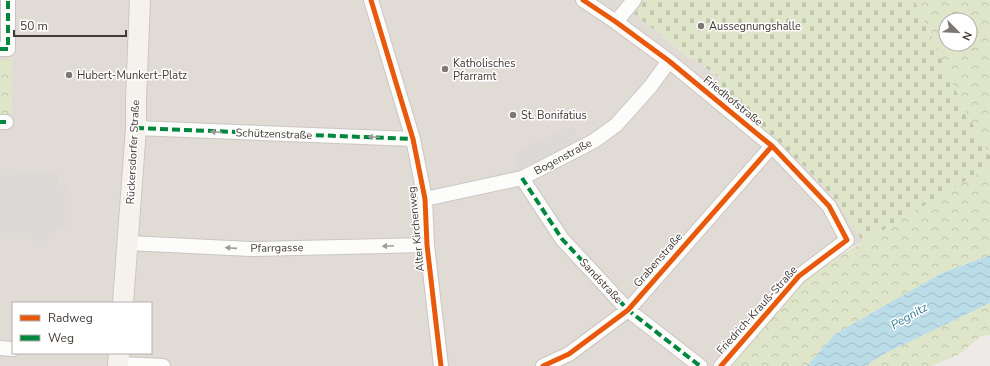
<svg xmlns="http://www.w3.org/2000/svg" width="990" height="366" font-family="'Nunito Sans',sans-serif">
	<style>
		.residential { fill: #e1dbd5; fill-rule: evenodd }
		.forest { fill: url(#forest-crowns); fill-rule: evenodd }
		.cemetery { fill: url(#cemetery-stones) }
		.parking { fill: #dcd9d7 }
		.water { fill: url(#water-waves) }
		.lines { fill: none; stroke-linecap: round; stroke-linejoin: round }
		.minor-casing { stroke: #cac6c3; stroke-width: 16 }
		.secondary-casing { stroke: #cdc7c1; stroke-width: 22 }
		.minor { stroke: #fcfcfb; stroke-width: 14 }
		.secondary { stroke: #f5f2ee; stroke-width: 20 }
		.quiet { stroke: #00873e; stroke-width: 4; stroke-dasharray: 8 4; stroke-linecap: butt }
		.cycleway-casing { stroke: #fff; stroke-width: 8 }
		.cycleway { stroke: #e8590c; stroke-width: 5 }
		.oneway { fill: #9f9b98 }
		.poi-dot { fill: #7e7873; stroke: #fff; stroke-width: 1.5 }
		.labels { text-anchor: middle; dominant-baseline: central; stroke-width: 3; stroke-linejoin: round; paint-order: stroke }
		.poi-label { font-size: 11px; fill: #423a35; stroke: #fff; text-anchor: start }
		.street-label { font-size: 11px; fill: #423a35; stroke: #fff }
		.water-label { font-size: 12px; font-style: italic; fill: #367c94; stroke: #fff }
	</style>
	<defs>
		<pattern id="forest-crowns" width="20" height="18" patternUnits="userSpaceOnUse"><rect width="20" height="18" fill="#dfe5c9"/><path d="M2 6a3 3 0 1 1 6 0M12 15a3 3 0 1 1 6 0" fill="none" stroke="#c1c5ad"/></pattern>
		<pattern id="cemetery-stones" width="16" height="16" patternUnits="userSpaceOnUse"><rect width="16" height="16" fill="#dfe5c9"/><path d="M2 7V4a2 2 0 0 1 4 0v3zM10 15v-3a2 2 0 0 1 4 0v3z" fill="#c1c5ad"/></pattern>
		<pattern id="water-waves" width="16" height="10" patternUnits="userSpaceOnUse"><rect width="16" height="10" fill="#bbdde8"/><path d="M0 5q4-4 8 0t8 0" fill="none" stroke="#a2bec8"/></pattern>
	</defs>
	<rect width="100%" height="100%" fill="#edeae7"/>
	<!-- residential -->
	<path class="residential" d="M 0,0 L 645,0 L 635,14 L 691,59 L 693,57 L 721,80 L 715,88 L 803,165 L 835,199 L 863,242 L 804,266 L 715,366 L 0,366 ZM 13,303 L 151,303 L 151,353 L 13,353 Z"/>
	<!-- forest -->
	<path class="forest" d="M 914,0 L 990,0 L 990,156 L 962,104 ZM 946,20 L 970,20 L 970,44 L 946,44 Z
		M 12,58 L 12,114 L 0,114 L 0,60 Z
		M 990,166 L 990,255 L 942,273 L 835,334 L 807,366 L 727,366 L 800,280 Z
		M 990,303 L 990,335 L 981,336 L 958,355 L 931,366 L 865,366 L 886,353 Z"/>
	<!-- cemetery -->
	<path class="cemetery" d="M 645,0 L 914,0 L 962,104 L 990,156 L 990,166 L 863,242 L 835,199 L 803,165 L 715,88 L 721,79 L 693,58 L 692,59 L 634,14 Z"/>
	<!-- parking -->
	<path class="parking" d="M 572,125 L 582,143 L 522,174 L 514,161 L 514,155 L 519,150 Z
		M 0,170 L 59,171 L 59,185 L 66,185 L 66,228 L 56,229 L 56,238 L 47,238 L 46,247 L 33,247 L 33,238 L 0,238 Z"/>
	<!-- water -->
	<path class="water" d="M 990,255 L 990,303 L 886,353 L 865,366 L 807,366 L 835,334 L 942,273 Z"/>
	<g class="lines">
		<!-- minor casing -->
		<g class="minor-casing">
			<path id="minor" d="M 371,0 L 413,139 L 425,199 L 427,245 L 441,366
				M 583,0 L 616,22 L 669,61 L 772,146 L 829,206 L 847,240 L 799,276 L 721,366
				M 616,22 L 634,0
				M 0,49 L 8,49 L 8,0
				M 0,122 L 6,122
				M 136,128 L 413,139
				M 522,178 L 562,239 L 628,310 L 700,366
				M 425,199 L 522,178 L 594,141 L 616,125 L 650,87 L 669,61
				M 128,243 L 251,249 L 427,245
				M 0,348 L 13,349
				M 118,364 L 163,366
				M 543,366 L 569,354 L 628,310 L 772,146"/>
		</g>
		<!-- secondary casing -->
		<g class="secondary-casing">
			<path id="secondary" d="M 123,303 L 136,128 L 136,98 L 140,0
				M 118,366 L 119,353"/>
		</g>
		<!-- minor -->
		<use href="#minor" class="minor"/>
		<!-- secondary -->
		<use href="#secondary" class="secondary"/>
		<!-- quiet -->
		<path class="quiet" d="M 0,49 L 8,49 L 8,0
			M 0,122 L 6,122
			M 136,128 L 413,139
			M 522,178 L 562,239 L 628,310 L 700,366"/>
		<!-- cycleway casing -->
		<g class="cycleway-casing">
			<path id="cycleway" d="M 371,0 L 413,139 L 425,199 L 427,245 L 441,366
				M 583,0 L 616,22 L 669,61 L 772,146 L 829,206 L 847,240 L 799,276 L 721,366
				M 543,366 L 569,354 L 628,310 L 772,146"/>
		</g>
		<!-- cycleway -->
		<use href="#cycleway" class="cycleway"/>
	</g>
	<!-- one-way arrows -->
	<defs><path id="oneway-solid" d="M-6-.8H1V-3.2L6.5 0L1 3.2V.8H-6Z"/></defs>
	<g class="oneway">
		<use href="#oneway-solid" transform="translate(216 132) rotate(-178)"/>
		<use href="#oneway-solid" transform="translate(374 137) rotate(-178)"/>
		<use href="#oneway-solid" transform="translate(388 246) rotate(178)"/>
		<use href="#oneway-solid" transform="translate(231 248) rotate(-176)"/>
	</g>
	<!-- markers -->
	<g class="poi-dot">
		<circle cx="701" cy="26" r="4"/>
		<circle cx="445" cy="69" r="4"/>
		<circle cx="69" cy="75" r="4"/>
		<circle cx="513" cy="115" r="4"/>
	</g>
	<g class="labels">
		<!-- poi labels -->
		<g class="poi-label">
			<text x="709" y="26">Aussegnungshalle</text>
			<text x="453" y="63">Katholisches<tspan x="453" dy="13">Pfarramt</tspan></text>
			<text x="77" y="75">Hubert-Munkert-Platz</text>
			<text x="521" y="115">St. Bonifatius</text>
		</g>
		<!-- street labels -->
		<g class="street-label">
			<text transform="translate(733 101) rotate(39)">Friedhofstraße</text>
			<text transform="translate(274 134) rotate(2)">Schützenstraße</text>
			<text transform="translate(133 152) rotate(-87)">Rückersdorfer Straße</text>
			<text transform="translate(563 157) rotate(-28)">Bogenstraße</text>
			<text transform="translate(416 229) rotate(-96)">Alter Kirchenweg</text>
			<text transform="translate(277 248) rotate(-1)">Pfarrgasse</text>
			<text transform="translate(658 260) rotate(-49)">Grabenstraße</text>
			<text transform="translate(601 281) rotate(47)">Sandstraße</text>
			<text transform="translate(757 310) rotate(-48)">Friedrich-Krauß-Straße</text>
		</g>
		<!-- water labels -->
		<g class="water-label">
			<text transform="translate(909 316) rotate(-30)">Pegnitz</text>
		</g>
	</g>
	<!-- legend -->
	<rect x="12" y="302" width="140" height="52" fill="#ffffff" stroke="#b3b0ae"/>
	<rect x="20" y="315" width="20" height="6" fill="#e8590c" stroke="#b3b0ae"/>
	<text x="48" y="322" font-size="12" fill="#423a35">Radweg</text>
	<rect x="20" y="335" width="20" height="6" fill="#00873e" stroke="#b3b0ae"/>
	<text x="48" y="342" font-size="12" fill="#423a35">Weg</text>
	<!-- north arrow -->
	<g transform="translate(958 32) rotate(114)"><circle r="19" fill="#ffffff" stroke="#b3b0ae"/>
	<path d="M0-3L7 15L0 10L-7 15Z" fill="#7e7873"/>
	<text y="-6" font-size="11" font-weight="bold" text-anchor="middle" fill="#423a35">N</text>
	</g>
	<!-- scale -->
	<path d="M14 30v6h112v-6" fill="none" stroke="#423a35" stroke-width="2"/>
	<text x="20" y="30" font-size="12" fill="#423a35" stroke="#ffffff" stroke-width="3" paint-order="stroke">50 m</text>
</svg>
